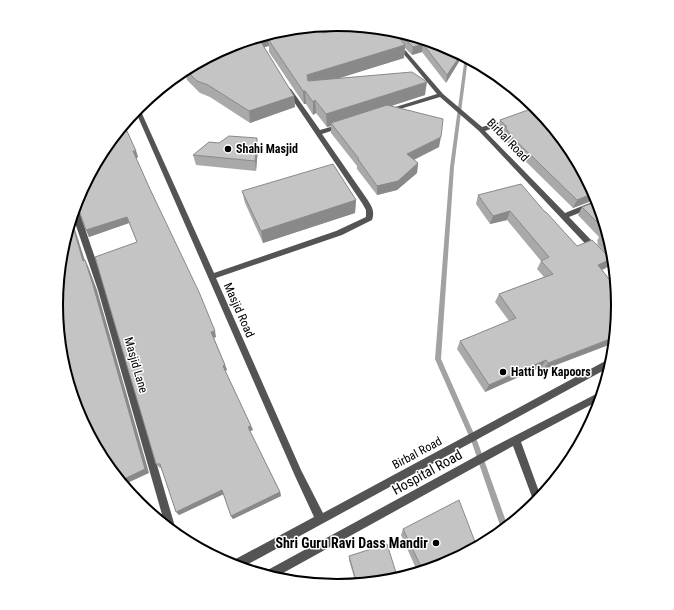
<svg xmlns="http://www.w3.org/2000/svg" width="674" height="610" font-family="'Roboto Condensed',sans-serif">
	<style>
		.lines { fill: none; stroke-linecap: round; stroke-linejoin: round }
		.stream { fill: #a2a2a2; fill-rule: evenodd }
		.street { fill: #545454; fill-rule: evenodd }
		.wall { fill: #a9a9a9 }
		.shaded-wall { fill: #898989 }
		.building { fill: #c4c4c4; stroke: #898989 }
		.poi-dot { fill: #000; stroke: #fff; stroke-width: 1.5 }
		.labels { text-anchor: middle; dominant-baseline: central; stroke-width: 3; stroke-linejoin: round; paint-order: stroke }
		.street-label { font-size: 12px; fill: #000; stroke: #fff }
		.poi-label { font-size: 12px; font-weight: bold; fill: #000; stroke: #fff; text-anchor: start }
		.near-street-label { font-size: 14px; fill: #000; stroke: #fff }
		.near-poi-label { font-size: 14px; font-weight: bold; fill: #000; stroke: #fff; text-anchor: end }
		.rim { fill: none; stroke: #000; stroke-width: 2 }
	</style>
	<rect width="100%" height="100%" fill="#fff"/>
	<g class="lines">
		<!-- stream -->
		<path class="stream" d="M 465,56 L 468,58 L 454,167 L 441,359 L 478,443 L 508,527 L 502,531 L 472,443 L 435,359 L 450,167 Z"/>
		<!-- street -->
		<path class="street" d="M 350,25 L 356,26 L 329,34 L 326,32 Z
			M 382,28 L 387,29 L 443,94 L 482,127 L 506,120 L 510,120 L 510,122 L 485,131 L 565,213 L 597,200 L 599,205 L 569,217 L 614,264 L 615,273 L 612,272 L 479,131 L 440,97 L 390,112 L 386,112 L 386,110 L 437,94 Z
			M 194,67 L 196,68 L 196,70 L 177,74 L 183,70 Z
			M 289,88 L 291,89 L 320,130 L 341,124 L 343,125 L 343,127 L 322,134 L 367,199 C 372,207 375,211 372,220 L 342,235 L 216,278 L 301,470 L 323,513 L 609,359 L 612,358 L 610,367 L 241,568 L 229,565 L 230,562 L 314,517 L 295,476 L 135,110 L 139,107 L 214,273 L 336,231 L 366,217 L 366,210 L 362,203 L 286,90 Z
			M 537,109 L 540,112 L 521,118 L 518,116 Z
			M 75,206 L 78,208 L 106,290 L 176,530 L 175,534 L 165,525 L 98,290 L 72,214 Z
			M 602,391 L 603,391 L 600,400 L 521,442 L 541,497 L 535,505 L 513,446 L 274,578 L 263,575 L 264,572 L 493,447 Z"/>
	</g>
	<!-- wall -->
	<path class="wall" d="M 309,28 L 323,33 L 392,29 L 445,45 L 463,55 L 446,83 L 422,52 L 412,55 L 405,48 L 404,58 L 338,78 L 425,95 L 390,106 L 439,147 L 414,160 L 418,163 L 417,173 L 397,190 L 377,195 L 357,169 L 357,166 L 331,133 L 331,126 L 327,127 L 316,113 L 313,115 L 306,104 L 304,104 L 269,52 L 269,46 L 264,47 L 294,96 L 295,107 L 250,123 L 210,97 L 200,93 L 187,80 L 184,70 L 204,59 L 211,57 L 209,56 L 230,45 Z
		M 537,107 L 571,149 L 597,199 L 573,208 L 510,146 L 502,136 L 503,134 L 497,128 L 500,120 L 534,115 Z
		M 125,131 L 136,151 L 138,157 L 136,158 L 216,337 L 214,338 L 225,365 L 227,370 L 225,371 L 253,430 L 250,431 L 280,492 L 281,496 L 233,519 L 231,516 L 223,494 L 179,515 L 161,468 L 160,468 L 156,464 L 137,242 L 129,223 L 89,237 L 78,207 L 75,205 L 77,197 Z
		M 258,148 L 256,171 L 196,165 L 193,155 Z
		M 242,191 L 356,200 L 355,213 L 263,243 L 245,203 Z
		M 478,195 L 545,212 L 577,246 L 611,259 L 606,268 L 602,270 L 616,288 L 543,370 L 541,367 L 485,392 L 457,349 L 460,341 L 509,321 L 495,302 L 499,294 L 544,277 L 537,269 L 541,261 L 507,220 L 490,224 L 476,204 Z
		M 598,201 L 613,250 L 614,262 L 597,244 L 598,242 L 597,241 L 599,237 L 578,215 L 582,207 Z
		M 403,529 L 444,565 L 418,573 L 401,535 Z
		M 349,556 L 392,581 L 356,584 L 349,560 Z"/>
	<!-- shaded-wall -->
	<path class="shaded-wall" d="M 309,27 L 310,35 L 268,39 L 269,46 L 219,59 L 218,56 L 216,53 L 217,59 L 213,60 L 212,55 L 220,50 Z
		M 423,44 L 422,52 L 412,55 L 413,47 Z
		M 405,45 L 404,58 L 308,88 L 307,75 Z
		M 461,54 L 463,55 L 446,83 L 447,75 Z
		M 427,82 L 425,95 L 333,125 L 331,123 L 331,126 L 327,127 L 326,114 Z
		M 303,91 L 305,91 L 306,104 L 304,104 Z
		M 294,96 L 295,107 L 250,123 L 249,111 Z
		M 315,100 L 316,113 L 313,115 L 313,102 Z
		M 441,137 L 439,147 L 405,164 L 407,154 Z
		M 257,138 L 258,148 L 256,171 L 255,161 Z
		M 133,151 L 136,151 L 138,157 L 136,158 Z
		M 418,163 L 417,173 L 397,190 L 377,195 L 377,186 Z
		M 594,193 L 597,198 L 596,199 L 573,208 L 577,200 Z
		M 356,200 L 355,213 L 263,243 L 261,231 Z
		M 510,211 L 507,220 L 490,224 L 493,216 Z
		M 71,217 L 87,267 L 83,261 L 71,220 Z
		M 127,217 L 129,223 L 89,237 L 86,230 Z
		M 611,259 L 606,268 L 593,273 L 598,265 Z
		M 85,260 L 88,266 L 97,290 L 149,473 L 123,485 L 120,481 Z
		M 215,331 L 216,337 L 213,338 L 211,332 Z
		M 615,337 L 614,343 L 543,370 L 548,363 Z
		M 546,360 L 541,367 L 485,392 L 489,385 Z
		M 225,365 L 227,370 L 224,371 L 223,366 Z
		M 251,426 L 253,430 L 250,431 L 248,427 Z
		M 222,490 L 224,494 L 179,515 L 176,512 Z
		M 280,492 L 281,496 L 233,519 L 231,516 Z"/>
	<!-- building -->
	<path class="building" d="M 315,26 L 323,33 L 355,26 L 392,29 L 405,45 L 307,75 L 308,81 L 412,72 L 427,82 L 326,114 L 315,100 L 313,102 L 305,91 L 303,91 L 268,39 Z
		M 309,27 L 220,50 L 230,45 L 282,29 Z
		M 397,31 L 445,45 L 461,54 L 447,75 L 423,44 L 413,47 Z
		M 261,42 L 294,96 L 249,111 L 208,85 L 197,81 L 185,69 L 204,59 L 218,56 L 216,53 Z
		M 387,105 L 443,119 L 441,137 L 407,154 L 418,163 L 398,181 L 377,186 L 358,159 L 359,159 L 331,123 Z
		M 528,110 L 572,152 L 594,193 L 577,200 L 512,137 L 505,127 L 507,127 L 500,120 Z
		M 122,126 L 125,131 L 127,131 L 136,151 L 133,151 L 149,187 L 199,292 L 215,331 L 211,332 L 225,365 L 223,366 L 251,426 L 248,427 L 280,492 L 231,516 L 222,490 L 176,512 L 160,464 L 156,464 L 95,257 L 137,242 L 127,217 L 86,230 L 76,202 L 77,197 L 103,149 Z
		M 229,136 L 257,138 L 255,161 L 193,155 L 209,142 L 219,143 Z
		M 333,164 L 356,200 L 261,231 L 242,191 Z
		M 521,184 L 545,212 L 546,212 L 577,246 L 592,240 L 611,259 L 598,265 L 616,288 L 618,305 L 615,337 L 548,363 L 546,360 L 489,385 L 460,341 L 516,318 L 499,294 L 553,274 L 541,261 L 549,257 L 510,211 L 493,216 L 478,195 Z
		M 598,201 L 612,247 L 602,237 L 604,236 L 601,233 L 606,231 L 582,207 Z
		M 71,220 L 83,261 L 85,260 L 93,285 L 145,469 L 120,481 L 103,461 L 77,412 L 61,360 L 56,305 L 61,250 Z
		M 459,500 L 477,547 L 444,565 L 423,571 L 403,529 Z
		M 387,544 L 398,579 L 392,581 L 357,584 L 349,556 Z"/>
	<!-- markers -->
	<g class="poi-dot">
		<circle cx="228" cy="149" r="4"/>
		<circle cx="503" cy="372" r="4"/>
		<circle cx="436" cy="543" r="4"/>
	</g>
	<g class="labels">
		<!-- street labels -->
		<g class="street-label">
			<text transform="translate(508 140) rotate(46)">Birbal Road</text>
			<text transform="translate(239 310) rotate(66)">Masjid Road</text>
			<text transform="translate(136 365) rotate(74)">Masjid Lane</text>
			<text transform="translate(417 453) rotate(-28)">Birbal Road</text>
		</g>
		<!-- poi labels -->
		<g class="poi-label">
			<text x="236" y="149">Shahi Masjid</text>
			<text x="511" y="372">Hatti by Kapoors</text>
		</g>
		<!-- near-street labels -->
		<g class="near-street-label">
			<text transform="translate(427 472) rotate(-29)">Hospital Road</text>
		</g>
		<!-- near-poi labels -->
		<g class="near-poi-label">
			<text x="428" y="543">Shri Guru Ravi Dass Mandir</text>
		</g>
	</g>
	<!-- crop -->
	<path d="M0 0H674V610H0ZM63 305a274 274 0 1 1 548 0a274 274 0 1 1-548 0Z" fill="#fff" fill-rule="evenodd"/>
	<path class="rim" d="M63 305a274 274 0 1 1 548 0a274 274 0 1 1-548 0Z"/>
</svg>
